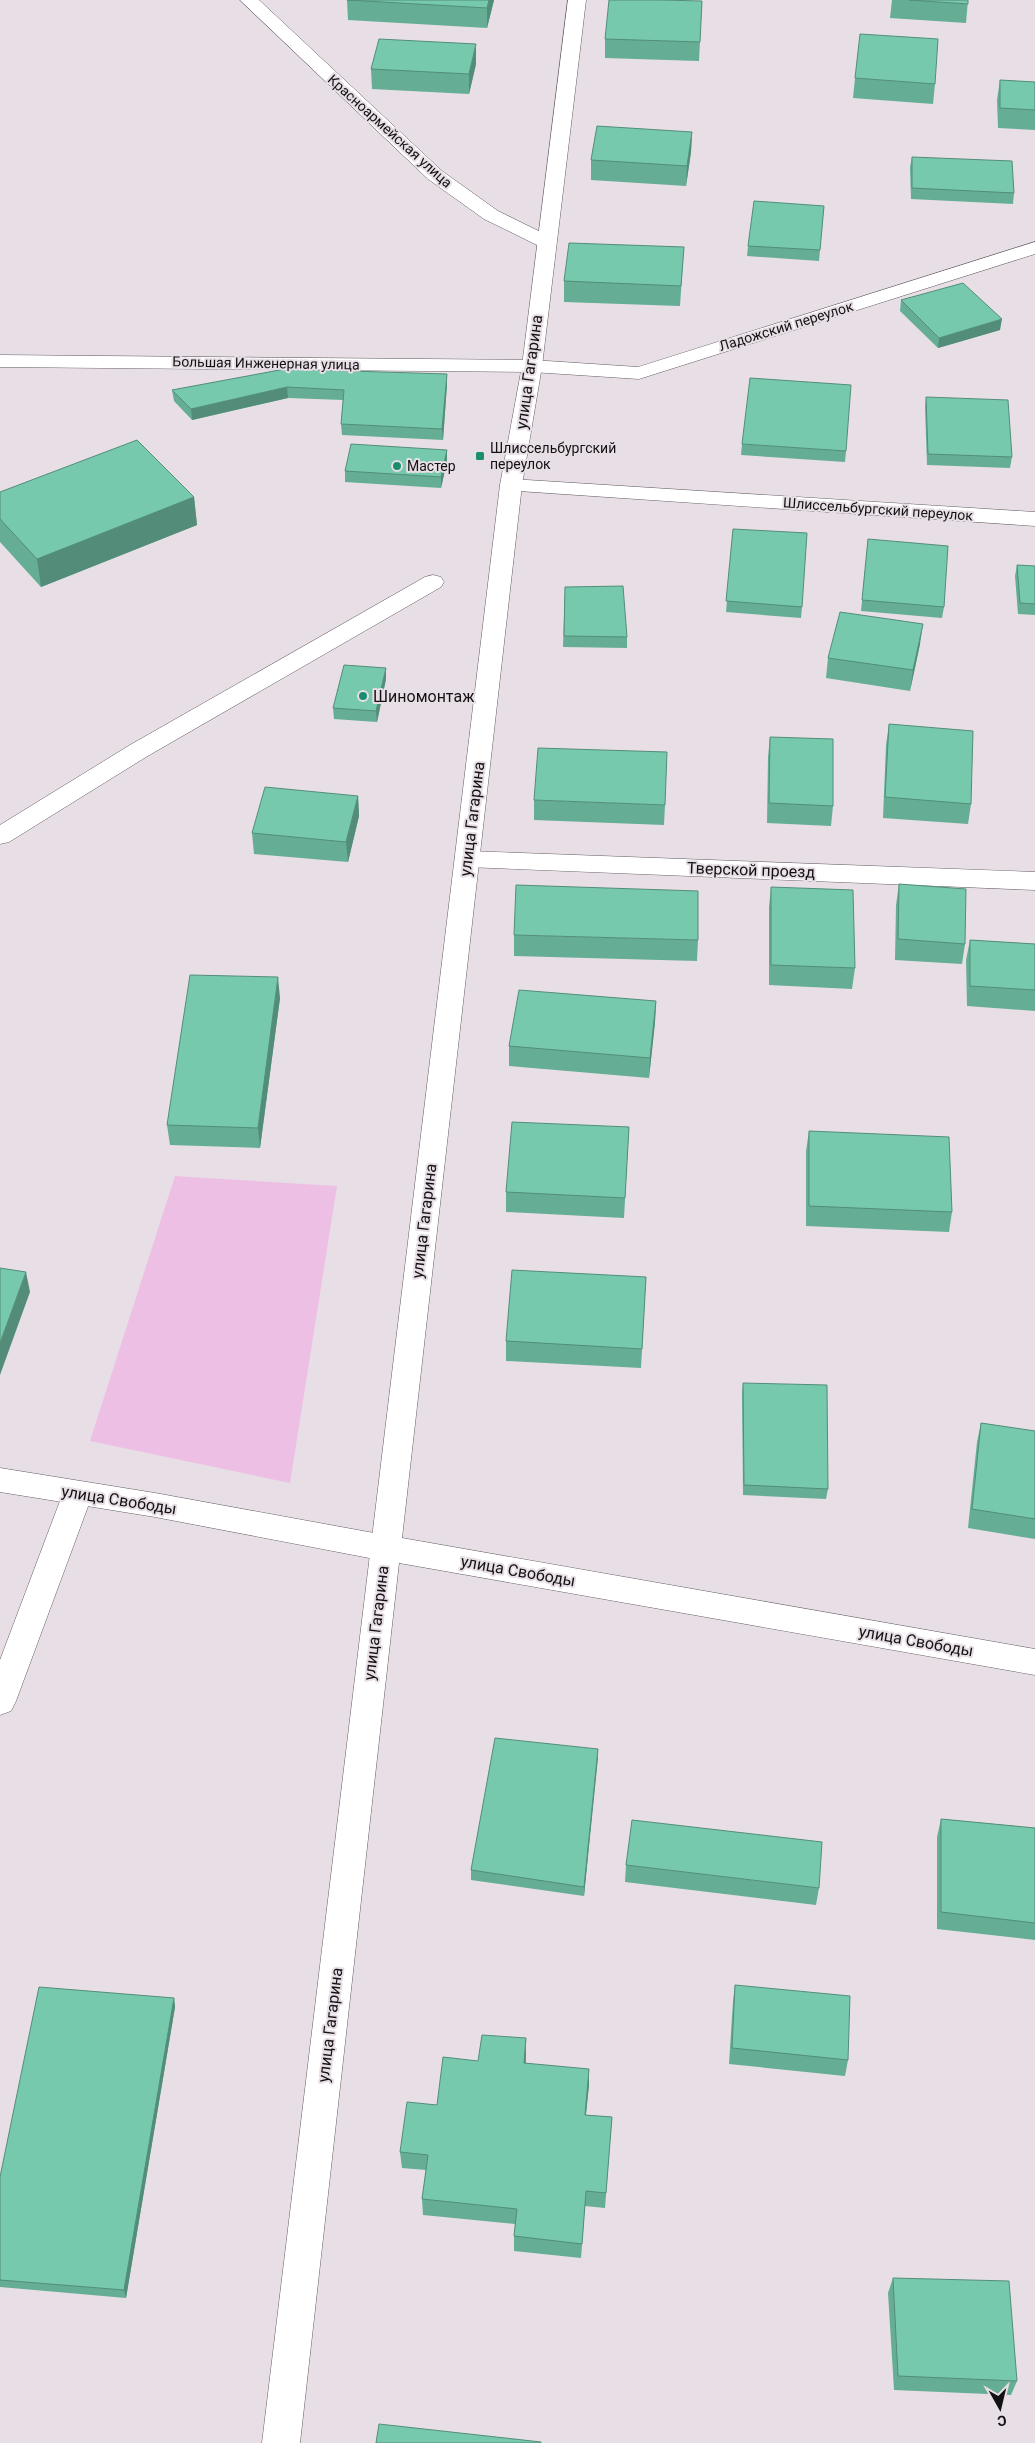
<svg xmlns="http://www.w3.org/2000/svg" width="1035" height="2443" font-family="Roboto,sans-serif">
	<style>
		.green { fill: #eebfe5 }
		.lines { fill: none; stroke-linecap: round; stroke-linejoin: round }
		.lane-casing { stroke: #645d63; stroke-width: 1 }
		.street-casing { stroke: #645d63; stroke-width: 1 }
		.secondary-casing { stroke: #645d63; stroke-width: 1 }
		.lane { fill: #fff; fill-rule: evenodd }
		.street { fill: #fff; fill-rule: evenodd }
		.secondary { fill: #fff; fill-rule: evenodd }
		.wall { fill: #65ad95 }
		.shaded-wall { fill: #538d79 }
		.building { fill: #76c9ad; stroke: #538d79 }
		.poi-dot { fill: #1b8e70; stroke: #e7dfe5; stroke-width: 2 }
		.labels { text-anchor: middle; dominant-baseline: central; stroke-width: 4; stroke-linejoin: round; paint-order: stroke }
		.far-street-label { font-size: 14px; fill: #131113; stroke: #e7dfe5 }
		.far-poi-label { font-size: 14px; fill: #131113; stroke: #e7dfe5; text-anchor: start }
		.street-label { font-size: 16px; fill: #131113; stroke: #e7dfe5 }
		.poi-label { font-size: 16px; fill: #131113; stroke: #e7dfe5; text-anchor: start }
	</style>
	<rect width="100%" height="100%" fill="#e7dfe5"/>
	<!-- green -->
	<path class="green" d="M 175,1176 L 337,1186 L 290,1483 L 90,1441 Z"/>
	<g class="lines">
		<!-- lane casing -->
		<g class="lane-casing">
			<path id="lane" d="M 433,575 L 441,577 L 444,582 L 441,587 L 146,757 L 9,842 L 0,844 L 0,825 L 130,745 L 425,577 Z
				M 78,1481 L 88,1484 L 93,1493 L 16,1701 L 11,1711 L 0,1715 L 0,1660 L 63,1493 L 68,1484 Z"/>
		</g>
		<!-- street casing -->
		<g class="street-casing">
			<path id="street" d="M 240,0 L 259,0 L 442,171 L 498,211 L 553,238 L 556,242 L 553,246 L 539,246 L 484,219 L 428,179 Z
				M 1035,242 L 1035,254 L 639,379 L 532,372 L 0,367 L 0,355 L 532,360 L 638,367 Z
				M 511,479 L 1035,512 L 1035,526 L 503,490 L 500,485 L 503,480 Z
				M 467,851 L 1035,872 L 1035,890 L 467,867 L 458,865 L 455,859 L 458,853 Z
				M 0,1468 L 155,1493 L 385,1535 L 396,1539 L 400,1548 L 396,1557 L 385,1561 L 155,1517 L 0,1492 Z"/>
		</g>
		<!-- secondary casing -->
		<g class="secondary-casing">
			<path id="secondary" d="M 568,0 L 586,0 L 542,366 L 522,485 L 402,1538 L 1035,1649 L 1035,1675 L 399,1563 L 300,2443 L 262,2443 L 500,485 L 522,366 Z"/>
		</g>
		<!-- lane -->
		<use href="#lane" class="lane"/>
		<!-- street -->
		<use href="#street" class="street"/>
		<!-- secondary -->
		<use href="#secondary" class="secondary"/>
	</g>
	<!-- wall -->
	<path class="wall" d="M 347,0 L 494,0 L 487,28 L 348,20 Z
		M 892,0 L 968,0 L 966,23 L 890,18 Z
		M 702,1 L 699,61 L 605,58 L 605,39 Z
		M 476,64 L 469,94 L 372,89 L 371,69 Z
		M 855,78 L 935,84 L 933,104 L 853,98 Z
		M 1000,80 L 1035,82 L 1035,130 L 998,128 L 997,100 Z
		M 692,132 L 691,152 L 686,186 L 591,180 L 591,160 Z
		M 912,157 L 1014,193 L 1013,204 L 911,199 L 910,167 Z
		M 824,206 L 819,261 L 747,256 L 748,246 Z
		M 684,247 L 680,306 L 564,302 L 564,281 Z
		M 901,300 L 1000,330 L 938,348 L 900,311 Z
		M 285,369 L 447,384 L 443,440 L 342,435 L 341,424 L 343,400 L 288,398 L 192,420 L 174,401 L 172,390 Z
		M 926,397 L 1012,457 L 1010,468 L 927,465 L 925,407 Z
		M 742,444 L 846,451 L 845,462 L 741,455 Z
		M 447,450 L 447,461 L 441,488 L 345,482 L 345,471 Z
		M 0,492 L 194,497 L 197,525 L 41,587 L 0,542 Z
		M 733,529 L 802,607 L 801,618 L 726,612 Z
		M 868,539 L 944,607 L 942,618 L 861,611 Z
		M 1017,565 L 1035,566 L 1035,615 L 1018,614 L 1015,576 Z
		M 565,587 L 627,637 L 627,648 L 563,647 Z
		M 920,644 L 910,691 L 826,678 L 828,658 Z
		M 386,679 L 377,722 L 334,719 L 333,708 Z
		M 889,724 L 971,804 L 968,824 L 883,818 L 886,745 Z
		M 770,737 L 833,806 L 831,826 L 767,823 L 768,757 Z
		M 358,796 L 359,816 L 348,862 L 254,854 L 252,833 Z
		M 534,800 L 665,805 L 664,825 L 534,820 Z
		M 899,884 L 965,944 L 962,964 L 895,960 L 896,905 Z
		M 771,887 L 855,968 L 852,989 L 769,985 L 769,907 Z
		M 514,935 L 698,940 L 697,961 L 514,956 Z
		M 970,940 L 1035,944 L 1035,1011 L 967,1006 L 966,960 Z
		M 280,998 L 260,1148 L 170,1145 L 167,1125 Z
		M 656,1001 L 655,1022 L 649,1078 L 509,1066 L 509,1046 Z
		M 629,1127 L 624,1218 L 506,1212 L 506,1192 Z
		M 809,1131 L 952,1212 L 949,1232 L 806,1226 L 806,1151 Z
		M 646,1277 L 641,1368 L 506,1361 L 506,1341 Z
		M 743,1383 L 828,1489 L 826,1499 L 743,1495 L 742,1393 Z
		M 981,1423 L 1035,1431 L 1035,1539 L 968,1528 L 977,1442 Z
		M 598,1749 L 584,1896 L 471,1880 L 471,1870 Z
		M 941,1819 L 1035,1828 L 1035,1940 L 937,1929 L 937,1837 Z
		M 626,1865 L 819,1888 L 816,1905 L 625,1882 Z
		M 735,1985 L 848,2060 L 845,2076 L 729,2064 L 733,2001 Z
		M 174,1998 L 175,2007 L 126,2298 L 0,2287 L 0,2177 Z
		M 526,2038 L 526,2063 L 589,2085 L 586,2115 L 612,2117 L 605,2208 L 585,2206 L 581,2258 L 514,2251 L 514,2236 L 515,2224 L 423,2215 L 422,2199 L 426,2170 L 402,2168 L 400,2152 L 437,2105 L 478,2061 Z
		M 893,2278 L 1017,2381 L 1011,2395 L 894,2390 L 888,2293 Z"/>
	<!-- shaded-wall -->
	<path class="shaded-wall" d="M 489,0 L 494,0 L 487,28 L 487,8 Z
		M 476,44 L 476,64 L 469,94 L 469,74 Z
		M 692,132 L 691,152 L 686,186 L 687,166 Z
		M 1002,319 L 1000,330 L 938,348 L 939,338 Z
		M 447,374 L 447,384 L 443,440 L 442,429 Z
		M 287,387 L 288,398 L 192,420 L 191,409 Z
		M 447,450 L 447,461 L 441,488 L 441,477 Z
		M 194,497 L 197,525 L 41,587 L 37,559 Z
		M 923,624 L 920,644 L 910,691 L 913,670 Z
		M 386,668 L 386,679 L 377,722 L 376,711 Z
		M 358,796 L 359,816 L 348,862 L 346,842 Z
		M 278,977 L 280,998 L 260,1148 L 258,1128 Z
		M 656,1001 L 655,1022 L 649,1078 L 650,1058 Z
		M 26,1272 L 30,1292 L 0,1375 L 0,1343 Z
		M 598,1749 L 598,1758 L 584,1896 L 584,1887 Z
		M 174,1998 L 175,2007 L 126,2298 L 124,2290 Z
		M 526,2038 L 526,2054 L 524,2079 L 524,2063 Z
		M 589,2069 L 589,2085 L 584,2131 L 585,2115 Z"/>
	<!-- building -->
	<path class="building" d="M 347,0 L 489,0 L 487,8 Z
		M 609,0 L 660,0 L 702,1 L 700,42 L 605,39 Z
		M 909,0 L 968,0 L 968,4 Z
		M 860,34 L 938,39 L 935,84 L 855,78 Z
		M 379,39 L 476,44 L 469,74 L 371,69 Z
		M 1000,80 L 1035,82 L 1035,110 L 1000,108 Z
		M 597,126 L 692,132 L 687,166 L 591,160 Z
		M 912,157 L 1012,161 L 1014,193 L 912,188 Z
		M 754,201 L 824,206 L 820,250 L 748,246 Z
		M 569,243 L 684,247 L 681,286 L 564,281 Z
		M 963,283 L 1002,319 L 939,338 L 901,300 Z
		M 285,369 L 447,374 L 442,429 L 341,424 L 344,390 L 287,387 L 191,409 L 172,390 Z
		M 750,378 L 851,385 L 846,451 L 742,444 Z
		M 926,397 L 1008,400 L 1012,457 L 928,454 Z
		M 137,440 L 194,497 L 37,559 L 0,519 L 0,492 Z
		M 351,444 L 447,450 L 441,477 L 345,471 Z
		M 733,529 L 807,533 L 802,607 L 726,601 Z
		M 868,539 L 948,546 L 944,607 L 862,600 Z
		M 1017,565 L 1035,566 L 1035,604 L 1020,603 Z
		M 623,586 L 627,637 L 564,636 L 565,587 Z
		M 840,612 L 923,624 L 913,670 L 828,658 Z
		M 344,665 L 386,668 L 376,711 L 333,708 Z
		M 889,724 L 973,731 L 971,804 L 885,797 Z
		M 770,737 L 833,739 L 833,806 L 769,803 Z
		M 538,748 L 667,752 L 665,805 L 534,800 Z
		M 265,787 L 358,796 L 346,842 L 252,833 Z
		M 899,884 L 966,889 L 965,944 L 898,939 Z
		M 516,885 L 698,891 L 698,940 L 514,935 Z
		M 771,887 L 853,890 L 855,968 L 771,965 Z
		M 970,940 L 1035,944 L 1035,990 L 970,986 Z
		M 190,975 L 278,977 L 258,1128 L 167,1125 Z
		M 519,990 L 656,1001 L 650,1058 L 509,1046 Z
		M 512,1122 L 629,1127 L 625,1198 L 506,1192 Z
		M 809,1131 L 949,1137 L 952,1212 L 809,1206 Z
		M 0,1268 L 26,1272 L 0,1343 Z
		M 512,1270 L 646,1277 L 642,1349 L 506,1341 Z
		M 743,1383 L 827,1385 L 828,1489 L 744,1485 Z
		M 981,1423 L 1035,1431 L 1035,1519 L 972,1509 Z
		M 495,1738 L 598,1749 L 584,1887 L 471,1870 Z
		M 941,1819 L 1035,1828 L 1035,1923 L 941,1912 Z
		M 632,1820 L 822,1842 L 819,1888 L 626,1865 Z
		M 735,1985 L 850,1996 L 848,2060 L 732,2048 Z
		M 39,1987 L 174,1998 L 124,2290 L 0,2280 L 0,2177 Z
		M 482,2035 L 526,2038 L 524,2063 L 589,2069 L 585,2115 L 612,2117 L 606,2193 L 586,2191 L 582,2244 L 514,2236 L 517,2209 L 422,2199 L 428,2155 L 400,2152 L 407,2102 L 437,2105 L 443,2057 L 478,2061 Z
		M 893,2278 L 1009,2281 L 1017,2381 L 898,2376 Z
		M 379,2424 L 541,2442 L 541,2443 L 376,2443 Z"/>
	<!-- markers -->
	<g class="poi-dot">
		<rect x="475" y="451" width="10" height="10" rx="2.5"/>
		<circle cx="397" cy="466" r="5"/>
		<circle cx="363" cy="696" r="5"/>
	</g>
	<g class="labels">
		<!-- far-street labels -->
		<g class="far-street-label">
			<text transform="translate(390 131) rotate(42)">Красноармейская улица</text>
			<text transform="translate(786 326) rotate(-17)">Ладожский переулок</text>
			<text transform="translate(266 363) rotate(1)">Большая Инженерная улица</text>
			<text transform="translate(878 509) rotate(4)">Шлиссельбургский переулок</text>
		</g>
		<!-- far-poi labels -->
		<g class="far-poi-label">
			<text x="490" y="448">Шлиссельбургский<tspan x="490" dy="16">переулок</tspan></text>
			<text x="407" y="466">Мастер</text>
		</g>
		<!-- street labels -->
		<g class="street-label">
			<text transform="translate(529 372) rotate(-82)">улица Гагарина</text>
			<text transform="translate(472 819) rotate(-83)">улица Гагарина</text>
			<text transform="translate(751 870) rotate(2)">Тверской проезд</text>
			<text transform="translate(424 1221) rotate(-83)">улица Гагарина</text>
			<text transform="translate(119 1500) rotate(9)">улица Свободы</text>
			<text transform="translate(518 1571) rotate(10)">улица Свободы</text>
			<text transform="translate(376 1623) rotate(-83)">улица Гагарина</text>
			<text transform="translate(916 1641) rotate(10)">улица Свободы</text>
			<text transform="translate(330 2025) rotate(-83)">улица Гагарина</text>
		</g>
		<!-- poi labels -->
		<g class="poi-label">
			<text x="373" y="696">Шиномонтаж</text>
		</g>
	</g>
	<!-- north arrow -->
	<g transform="translate(1000 2408) rotate(172)" stroke="#e7dfe5" stroke-width="4" paint-order="stroke">
	<path d="M0-4L9 19L0 12L-9 19Z" fill="#131113"/>
	<text y="-8" font-size="14" font-weight="bold" text-anchor="middle" fill="#131113">С</text>
	</g>
</svg>
